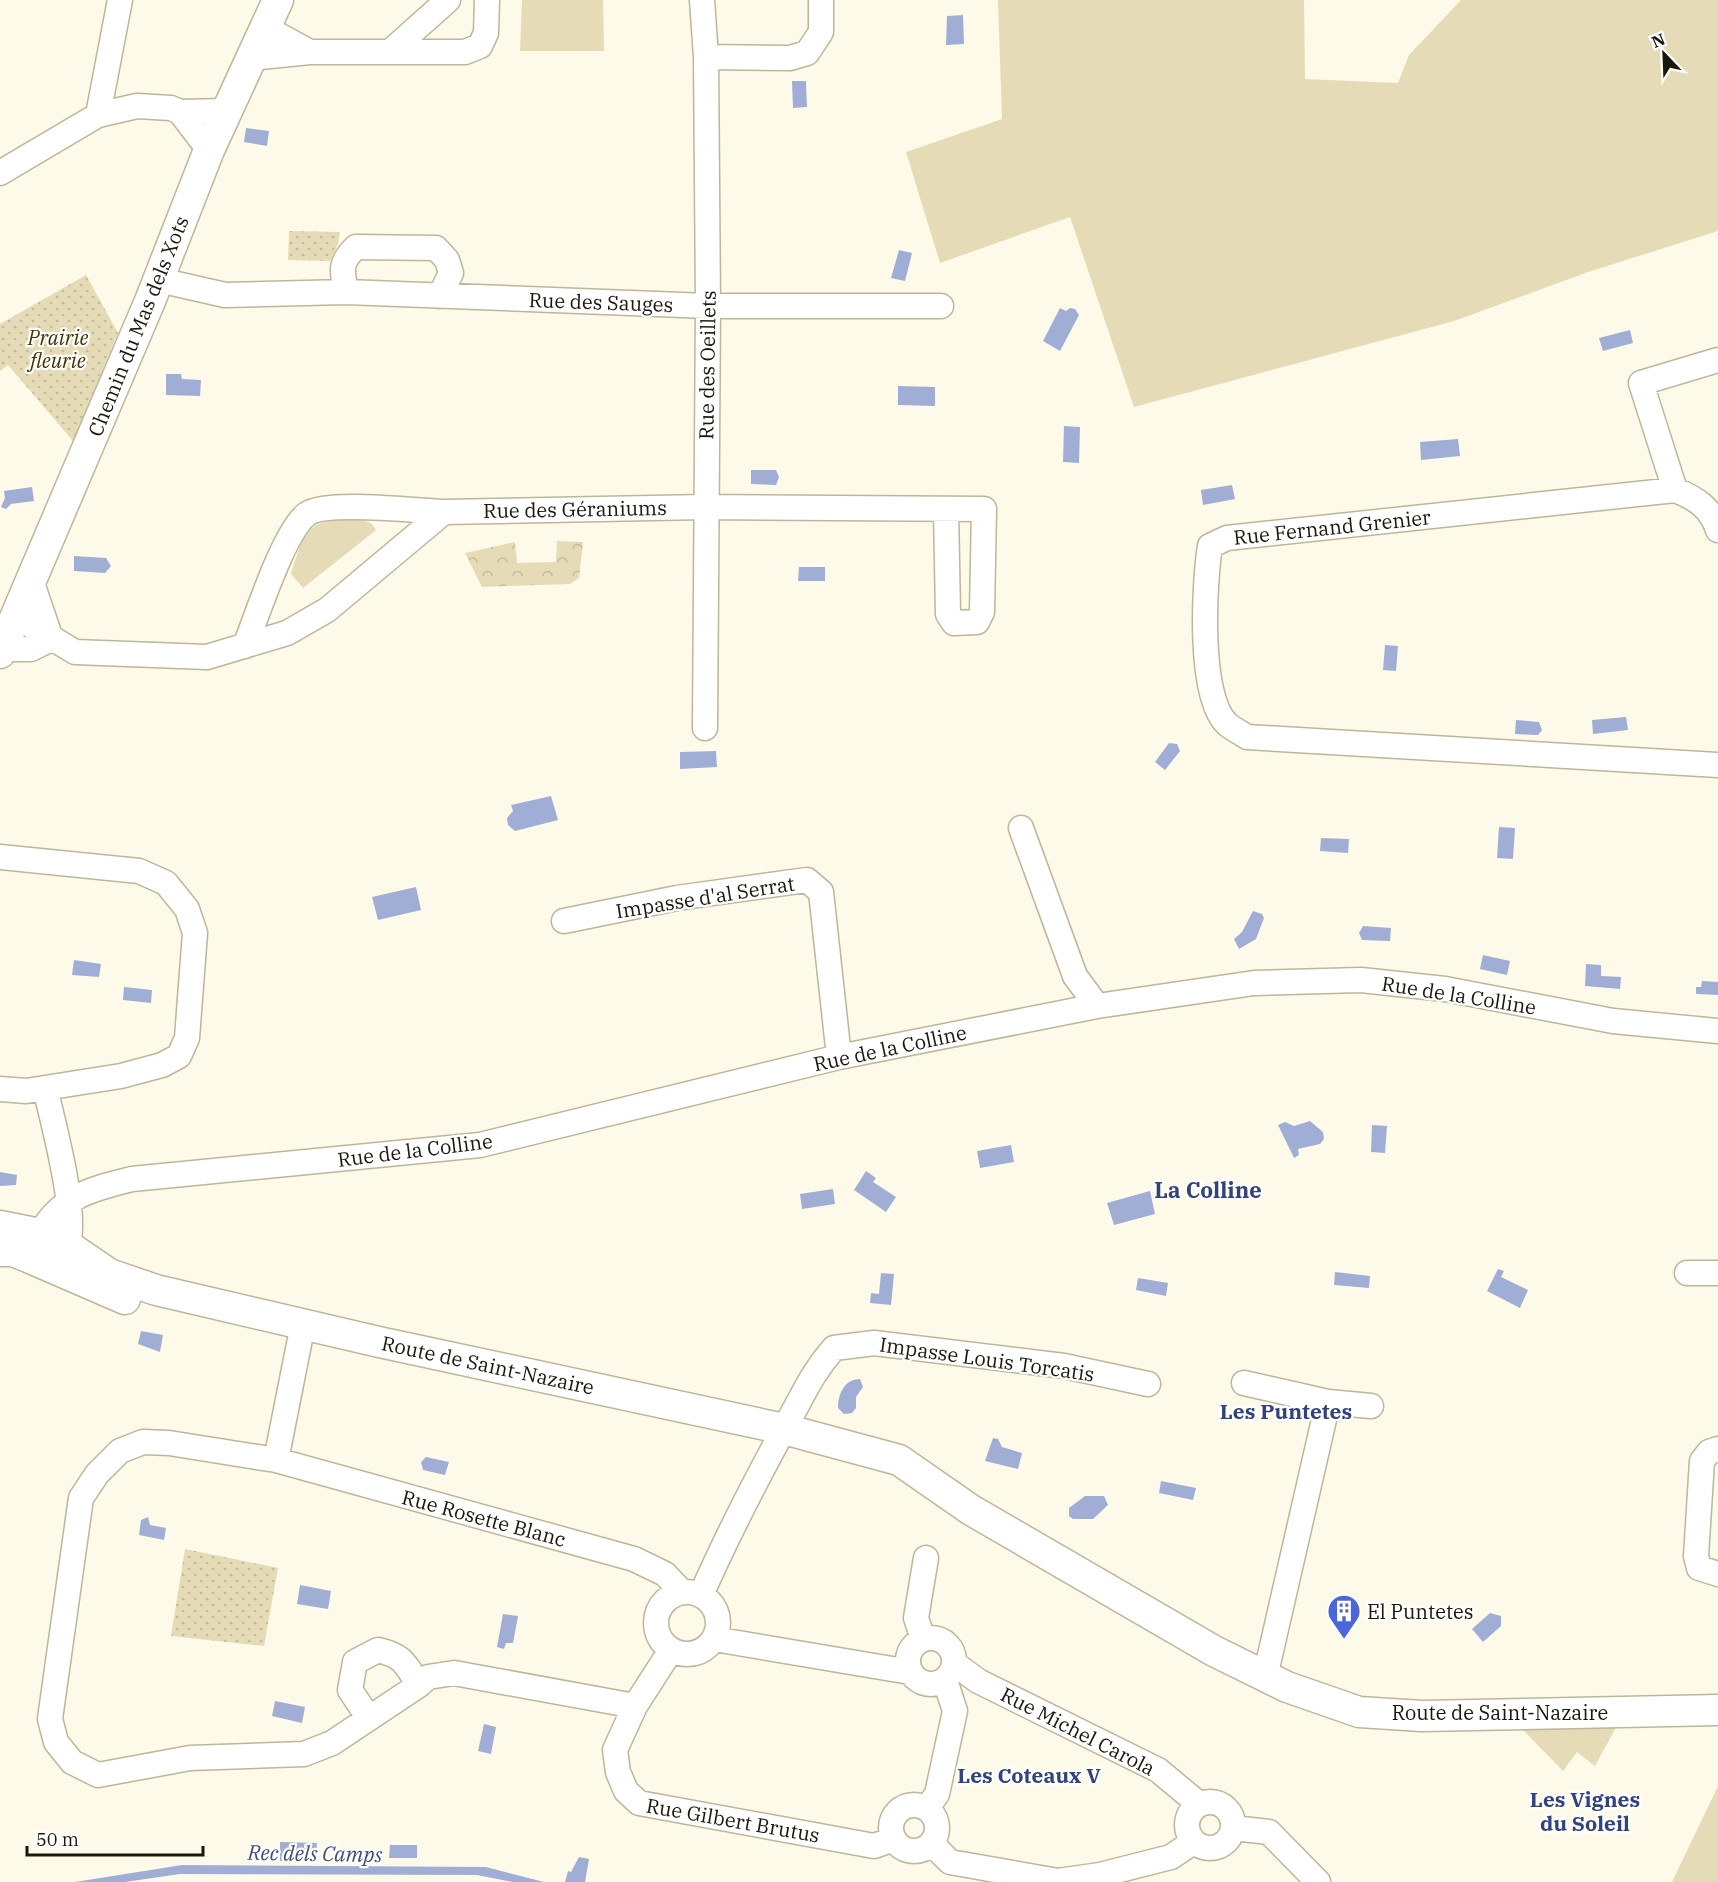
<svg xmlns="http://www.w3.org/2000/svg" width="1718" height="1882" font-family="'IBM Plex Serif',serif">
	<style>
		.grass { fill: #e5dbb6 }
		.park { fill: url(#park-crowns) }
		.garden { fill: url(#garden-dots) }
		.water { fill: #a0aed5 }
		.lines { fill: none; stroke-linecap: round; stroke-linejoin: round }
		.minor-casing { stroke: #bdb69a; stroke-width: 27 }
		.tertiary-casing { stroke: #bdb69a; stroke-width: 33 }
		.minor { stroke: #fff; stroke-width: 24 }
		.tertiary { stroke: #fff; stroke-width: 30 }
		.labels { text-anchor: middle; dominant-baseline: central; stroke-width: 4.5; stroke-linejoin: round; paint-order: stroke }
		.street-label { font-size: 20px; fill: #1a170d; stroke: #fff }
		.park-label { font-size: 20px; font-style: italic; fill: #403400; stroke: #fff }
		.poi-label { font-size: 20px; fill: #1a170d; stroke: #fff; text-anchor: start }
		.neighbourhood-label { font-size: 21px; font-weight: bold; fill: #31427c; stroke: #fff }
		.water-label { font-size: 21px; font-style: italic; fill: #3d4d80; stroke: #fff }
		.quarter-label { font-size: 22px; font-weight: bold; fill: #31427c; stroke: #fff }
	</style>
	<defs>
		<pattern id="park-crowns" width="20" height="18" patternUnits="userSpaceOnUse" patternTransform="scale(1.5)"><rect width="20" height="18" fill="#e5dbb6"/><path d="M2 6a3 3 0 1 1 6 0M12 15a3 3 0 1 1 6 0" fill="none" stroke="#c4bb9b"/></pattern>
		<pattern id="garden-dots" width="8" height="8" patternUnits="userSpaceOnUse" patternTransform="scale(1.5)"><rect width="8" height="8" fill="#e5dbb6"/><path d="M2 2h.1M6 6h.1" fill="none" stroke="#c4bb9b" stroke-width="1.8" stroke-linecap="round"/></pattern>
	</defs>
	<rect width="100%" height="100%" fill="#fefae9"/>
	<!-- grass -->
	<path class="grass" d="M 522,0 L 603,0 L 604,51 L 520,51 Z
		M 998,0 L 1304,0 L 1305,79 L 1398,83 L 1409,55 L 1461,0 L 1718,0 L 1718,231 L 1588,272 L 1454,321 L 1134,407 L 1070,217 L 940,263 L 906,152 L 1002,119 Z
		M 359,518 L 372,524 L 376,530 L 303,588 L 291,574 C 306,525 307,521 359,518 Z
		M 1619,1722 L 1595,1766 L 1577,1752 L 1563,1771 L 1521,1728 Z
		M 1718,1786 L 1718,1882 L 1672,1882 Z"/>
	<!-- park -->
	<path class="park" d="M 557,541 L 583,542 L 579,578 L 570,584 L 482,587 L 465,553 L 515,542 L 517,563 L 556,562 Z"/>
	<!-- garden -->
	<path class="garden" d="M 289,231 L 340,232 L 338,244 L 330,261 L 288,260 Z
		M 86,275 L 118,333 L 73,441 L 8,365 L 0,371 L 0,324 Z
		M 185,1549 L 278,1568 L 264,1646 L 171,1636 Z"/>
	<!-- water -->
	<path class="water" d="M 963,15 L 964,44 L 946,45 L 947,16 Z
		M 792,81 L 806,81 L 807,107 L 793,108 Z
		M 246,128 L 269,131 L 267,146 L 244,142 Z
		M 899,250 L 912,253 L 905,281 L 891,278 Z
		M 1060,308 L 1066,311 L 1070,308 L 1075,309 L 1079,315 L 1060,351 L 1043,341 Z
		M 1630,330 L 1633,343 L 1603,351 L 1599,338 Z
		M 166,374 L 181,374 L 182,379 L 201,380 L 200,396 L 166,395 Z
		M 898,386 L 935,387 L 935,406 L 898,405 Z
		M 1064,426 L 1080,427 L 1079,463 L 1063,462 Z
		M 1458,439 L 1460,456 L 1421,460 L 1420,442 Z
		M 751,470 L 776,470 L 779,477 L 776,485 L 751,484 Z
		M 1232,485 L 1235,499 L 1203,505 L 1201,490 Z
		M 32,487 L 34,501 L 11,504 L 6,509 L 1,507 L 5,498 L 4,491 Z
		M 74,556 L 106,558 L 111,566 L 105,573 L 74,571 Z
		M 799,567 L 825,567 L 825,581 L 798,581 Z
		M 1385,645 L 1398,646 L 1396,671 L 1383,670 Z
		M 1626,717 L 1628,730 L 1593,734 L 1592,720 Z
		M 1516,720 L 1539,722 L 1542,730 L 1538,735 L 1515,734 Z
		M 1169,743 L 1177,744 L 1180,751 L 1165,770 L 1155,762 Z
		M 716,751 L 717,767 L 680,769 L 680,752 Z
		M 551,796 L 558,820 L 515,831 L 508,825 L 507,818 L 513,811 L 511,805 Z
		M 1499,827 L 1515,828 L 1513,859 L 1497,858 Z
		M 1321,838 L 1349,839 L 1348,853 L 1320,851 Z
		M 416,887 L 421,910 L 378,920 L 372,897 Z
		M 1253,911 L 1262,914 L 1264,918 L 1256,939 L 1239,949 L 1234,939 L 1242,932 Z
		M 1363,926 L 1391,928 L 1390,941 L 1362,940 L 1359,933 Z
		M 1483,955 L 1510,961 L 1507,975 L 1480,969 Z
		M 74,960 L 101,964 L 99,977 L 72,975 Z
		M 1586,964 L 1601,965 L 1601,976 L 1621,977 L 1620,989 L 1585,986 Z
		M 1702,981 L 1718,982 L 1718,995 L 1696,994 L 1696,987 L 1701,987 Z
		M 124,987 L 152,990 L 151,1003 L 123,1000 Z
		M 1310,1121 L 1323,1132 L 1324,1139 L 1320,1144 L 1298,1149 L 1299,1155 L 1294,1158 L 1278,1125 L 1285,1122 L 1294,1126 Z
		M 1372,1125 L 1387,1126 L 1385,1153 L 1371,1152 Z
		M 1011,1145 L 1014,1162 L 980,1168 L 977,1151 Z
		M 866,1171 L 876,1178 L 873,1182 L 896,1197 L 886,1212 L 854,1190 Z
		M 0,1172 L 17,1175 L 16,1185 L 0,1186 Z
		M 833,1189 L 835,1204 L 802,1209 L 800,1194 Z
		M 1150,1191 L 1155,1214 L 1114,1225 L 1107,1203 Z
		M 1498,1269 L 1504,1271 L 1501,1277 L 1528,1290 L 1520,1308 L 1487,1291 Z
		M 1335,1272 L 1370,1276 L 1369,1288 L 1334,1285 Z
		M 881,1273 L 894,1274 L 891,1305 L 870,1303 L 871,1293 L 879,1294 Z
		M 1138,1278 L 1168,1283 L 1166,1296 L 1136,1290 Z
		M 141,1331 L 163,1335 L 160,1352 L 138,1344 Z
		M 860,1379 L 863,1387 L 856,1397 L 856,1408 L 852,1413 L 844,1414 L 838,1408 C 838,1395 844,1379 860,1379 Z
		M 993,1438 L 998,1439 L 1002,1447 L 1022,1453 L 1018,1469 L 985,1461 Z
		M 426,1457 L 449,1462 L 445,1475 L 423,1470 L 421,1462 Z
		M 1161,1481 L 1196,1488 L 1193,1500 L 1159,1493 Z
		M 1085,1496 L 1104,1496 L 1108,1505 L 1093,1519 L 1073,1519 L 1069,1516 L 1069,1508 Z
		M 148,1517 L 150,1525 L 166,1528 L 164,1540 L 139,1535 L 141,1520 Z
		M 300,1585 L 331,1591 L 328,1609 L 297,1604 Z
		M 1490,1613 L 1501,1616 L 1501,1626 L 1483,1642 L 1472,1629 Z
		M 503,1614 L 518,1616 L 513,1643 L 506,1643 L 504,1649 L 497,1647 Z
		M 275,1701 L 305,1707 L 302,1723 L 272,1716 Z
		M 484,1724 L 496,1727 L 491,1754 L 478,1751 Z
		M 280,1842 L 317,1843 L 316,1862 L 280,1861 Z
		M 390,1845 L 417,1845 L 417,1858 L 389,1858 Z
		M 579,1857 L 589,1859 L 585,1882 L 565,1882 L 568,1871 L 571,1872 Z
		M 182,1865 L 486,1867 L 544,1882 L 513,1882 L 477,1875 L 180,1874 L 125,1882 L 75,1882 Z"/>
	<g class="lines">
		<!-- minor casing -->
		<g class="minor-casing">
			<path id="minor" d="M 702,0 L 706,57 L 708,306 L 705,728
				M 264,27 L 310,52
				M 392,50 L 448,0
				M 706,57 L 790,58 L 807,53 L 821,32 L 821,0
				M 250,58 L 310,52 L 465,52 L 480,46 L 486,33 L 487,0
				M 180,112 L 209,150
				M 98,115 L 120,0
				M 0,173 L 98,115 L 137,106 L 171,108 L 180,112 L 226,111
				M 159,280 L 225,295 L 346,292 L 708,306 L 941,306
				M 346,292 C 342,271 339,263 356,247 L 436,248 L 447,260 L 451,273 L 440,296
				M 1675,490 L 1641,383 L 1718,360
				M 1718,530 C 1711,508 1696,498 1675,490 L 1227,538 L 1210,546 C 1204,585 1198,697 1227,724 C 1233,729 1241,733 1247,737 L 1718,765
				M 30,577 L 51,639
				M 17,617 L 75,652 L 207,657 L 287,633 L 327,610 L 444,512 L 705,507 L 984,509 L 982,612 L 977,622 L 954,623 L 948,614 L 946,509
				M 245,646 C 257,616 284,531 307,514 C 327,500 417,511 444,512
				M 2,649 L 31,649 L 51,639
				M 1021,828 L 1075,976 L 1097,1006
				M 0,857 L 139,871 L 166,883 L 187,909 L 195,933 L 187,1038 L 179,1056 L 162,1065 L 121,1076 L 26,1091 L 0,1089
				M 564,921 L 677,898 L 807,880 L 821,892 L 839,1057
				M 45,1088 C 52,1118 81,1224 66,1248 C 63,1253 59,1253 55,1255
				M 40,1234 C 61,1196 92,1189 132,1179 L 480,1145 L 839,1057 L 1097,1006 L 1254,983 L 1361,980 L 1445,989 L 1613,1021 L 1718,1031
				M 1687,1273 L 1718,1273
				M 1244,1383 L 1328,1402 L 1265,1677
				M 1328,1402 L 1371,1406
				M 1718,1449 L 1709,1452 L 1702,1461 L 1696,1556 L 1699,1568 L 1718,1574
				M 276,1460 L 303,1324
				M656 1623a31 31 0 1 1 62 0a31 31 0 1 1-62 0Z
				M 701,1595 C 728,1534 758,1476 790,1418 C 805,1391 813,1372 834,1348 L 874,1343 L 1064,1366 L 1148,1384
				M908 1661a23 23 0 1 1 46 0a23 23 0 1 1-46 0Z
				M 714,1639 L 910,1672
				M 923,1639 L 916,1618 L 926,1558
				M 671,1650 L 635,1706 L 615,1750 L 618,1772 L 626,1791 L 639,1803 L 874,1846 L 894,1839
				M 955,1664 L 978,1681 L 1158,1770 L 1199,1804
				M 635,1706 L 454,1673 L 428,1677 L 419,1685 L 332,1743 L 304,1754 L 190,1758 L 98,1775 L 72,1762 L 56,1742 L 50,1719 L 81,1498 L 97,1474 L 120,1451 L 143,1442 L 169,1443 L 276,1460 L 634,1559 L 665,1574 L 682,1592
				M 368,1717 L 350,1690 L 355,1662 L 378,1650 C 404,1656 405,1664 419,1685
				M1187 1825a23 23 0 1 1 46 0a23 23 0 1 1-46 0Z
				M891 1828a23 23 0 1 1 46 0a23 23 0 1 1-46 0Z
				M 927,1808 L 937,1794 L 955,1711 L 945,1680
				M 1233,1828 L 1269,1832 L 1318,1882
				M 934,1839 L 936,1848 L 950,1862 L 1058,1881 L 1100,1875 L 1171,1857 L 1193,1842"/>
		</g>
		<!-- tertiary casing -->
		<g class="tertiary-casing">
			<path id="tertiary" d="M 0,653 L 150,301 L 209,150 L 278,0
				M 0,1226 L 40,1234 L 68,1246 L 109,1274 L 156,1290 L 379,1342 L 784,1429 L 899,1460 L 971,1510 L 1214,1651 L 1287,1687 L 1359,1712 L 1422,1716 L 1718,1710
				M 0,1251 L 13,1251 L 28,1257 L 125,1299"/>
		</g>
		<!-- minor -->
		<use href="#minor" class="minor"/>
		<!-- tertiary -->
		<use href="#tertiary" class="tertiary"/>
	</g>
	<!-- icons -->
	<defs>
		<g id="building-pin" transform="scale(1.725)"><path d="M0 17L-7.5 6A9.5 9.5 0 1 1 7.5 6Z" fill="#4a66da" stroke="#fff"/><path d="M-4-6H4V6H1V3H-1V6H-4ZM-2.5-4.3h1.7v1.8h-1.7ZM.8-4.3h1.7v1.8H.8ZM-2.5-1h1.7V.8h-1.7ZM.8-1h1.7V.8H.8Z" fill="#fff"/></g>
	</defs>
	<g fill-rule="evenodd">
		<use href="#building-pin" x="1344" y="1611"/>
	</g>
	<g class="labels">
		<!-- street labels -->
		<g class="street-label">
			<text transform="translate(601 302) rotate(2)">Rue des Sauges</text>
			<text transform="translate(138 326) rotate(-68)">Chemin du Mas dels Xots</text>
			<text transform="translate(707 365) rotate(-89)">Rue des Oeillets</text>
			<text transform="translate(575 509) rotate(-1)">Rue des Géraniums</text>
			<text transform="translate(1332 527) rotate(-6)">Rue Fernand Grenier</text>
			<text transform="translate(705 897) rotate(-9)">Impasse d'al Serrat</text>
			<text transform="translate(1459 995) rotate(9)">Rue de la Colline</text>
			<text transform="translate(890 1048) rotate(-12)">Rue de la Colline</text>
			<text transform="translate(415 1150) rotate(-7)">Rue de la Colline</text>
			<text transform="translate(987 1359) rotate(8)">Impasse Louis Torcatis</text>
			<text transform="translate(488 1365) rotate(12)">Route de Saint-Nazaire</text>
			<text transform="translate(484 1518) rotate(15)">Rue Rosette Blanc</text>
			<text x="1500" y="1712">Route de Saint-Nazaire</text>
			<text transform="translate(1078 1731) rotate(27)">Rue Michel Carola</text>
			<text transform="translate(733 1820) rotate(10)">Rue Gilbert Brutus</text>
		</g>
		<!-- park labels -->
		<g class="park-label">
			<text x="58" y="337">Prairie<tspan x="58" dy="23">fleurie</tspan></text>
		</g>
		<!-- poi labels -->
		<g class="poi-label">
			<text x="1367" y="1611">El Puntetes</text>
		</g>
		<!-- neighbourhood labels -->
		<g class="neighbourhood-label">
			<text x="1286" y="1411">Les Puntetes</text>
			<text x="1029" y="1775">Les Coteaux V</text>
			<text x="1585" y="1799">Les Vignes<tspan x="1585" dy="24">du Soleil</tspan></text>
		</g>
		<!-- water labels -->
		<g class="water-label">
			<text transform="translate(315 1853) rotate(1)">Rec dels Camps</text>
		</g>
		<!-- quarter labels -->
		<g class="quarter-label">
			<text x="1208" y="1189">La Colline</text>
		</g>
	</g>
	<!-- north arrow -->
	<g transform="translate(1664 54) rotate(337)" stroke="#ffffff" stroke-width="4.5" paint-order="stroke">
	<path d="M0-4.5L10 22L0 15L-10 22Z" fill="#1a170d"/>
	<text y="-9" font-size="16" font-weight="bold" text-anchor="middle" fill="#1a170d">N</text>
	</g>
	<!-- scale -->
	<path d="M27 1846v9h176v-9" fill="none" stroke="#1a170d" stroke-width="3"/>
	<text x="36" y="1846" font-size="18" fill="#1a170d" stroke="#ffffff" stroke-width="4.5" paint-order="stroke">50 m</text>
</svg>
